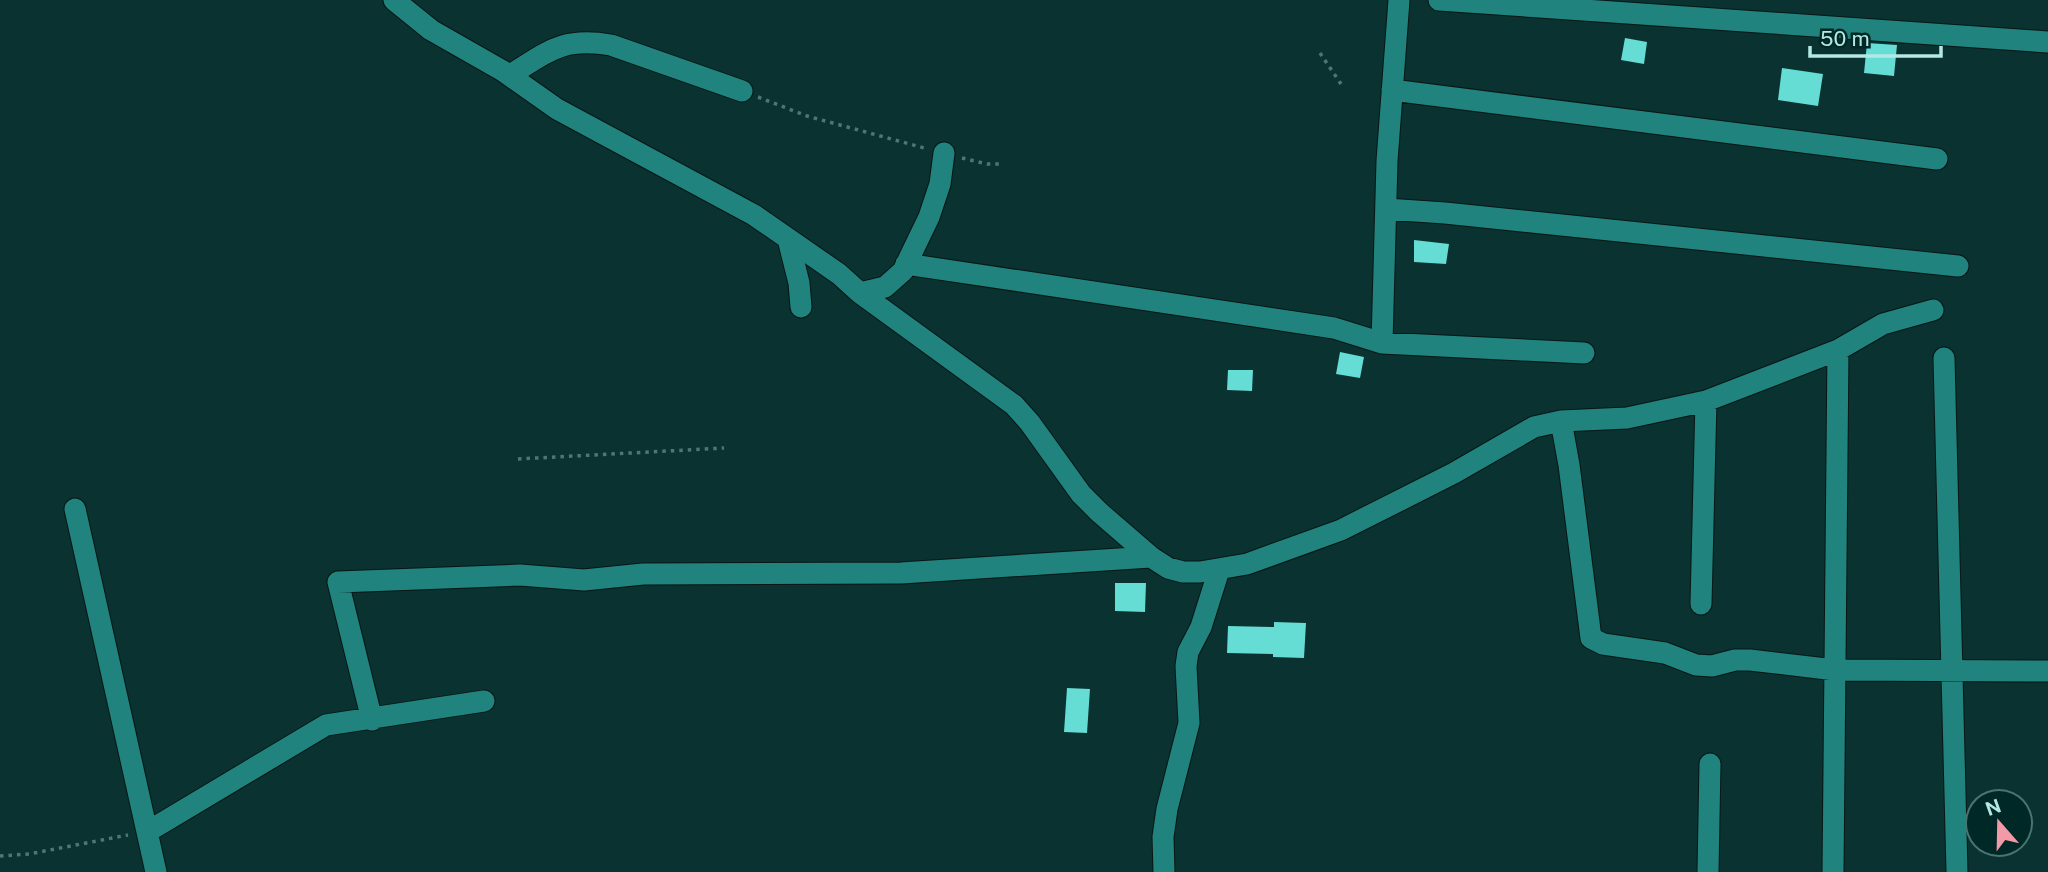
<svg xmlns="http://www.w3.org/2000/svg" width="2048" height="872" font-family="'Public Sans',sans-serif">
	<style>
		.building { fill: #65dcd4 }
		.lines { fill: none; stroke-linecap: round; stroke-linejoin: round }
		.minor-casing { stroke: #071716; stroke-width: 23 }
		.path { stroke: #4b7875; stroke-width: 3.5; stroke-dasharray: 3.5 5; stroke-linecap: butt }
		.minor { stroke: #21837d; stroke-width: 21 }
	</style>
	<rect width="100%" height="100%" fill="#0a3230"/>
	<!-- building -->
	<path class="building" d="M 1625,38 L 1647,42 L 1644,64 L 1621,60 Z
		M 1867,43 L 1897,45 L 1894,76 L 1864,73 Z
		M 1782,68 L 1823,74 L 1818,106 L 1778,100 Z
		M 1414,240 L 1449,244 L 1446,264 L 1414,262 Z
		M 1340,352 L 1364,357 L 1360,378 L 1336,374 Z
		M 1228,370 L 1253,370 L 1252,391 L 1227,390 Z
		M 1115,583 L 1146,583 L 1145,612 L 1115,611 Z
		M 1274,622 L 1306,623 L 1304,658 L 1273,657 L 1273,654 L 1227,653 L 1228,626 L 1274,627 Z
		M 1067,688 L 1090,689 L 1087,733 L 1064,732 Z"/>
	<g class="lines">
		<!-- minor casing -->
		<g class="minor-casing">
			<path id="minor" d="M 394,0 L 431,30 L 503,71 L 557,109 L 754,215 L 839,274 L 860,293 L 1014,405 L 1030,423 L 1081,494 L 1099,512 L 1151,557 L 1168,568 L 1183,572 L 1200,572 L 1247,564 L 1341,530 L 1454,473 L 1534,427 L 1561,421 L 1627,418 L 1706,401 L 1838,350 L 1883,324 L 1933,310
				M 1439,0 L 2048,42
				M 510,75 C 549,51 562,37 611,45 L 742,91
				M 1392,90 L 1937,159
				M 1386,209 L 1445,213 L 1958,266
				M 788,239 L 799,283 L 801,307
				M 906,264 L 1334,328 L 1382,343 L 1584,353
				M 860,293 L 885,287 L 903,271 L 929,217 L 940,184 L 944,153
				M 1382,343 L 1387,161 L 1399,0
				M 1944,358 L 1957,872
				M 1561,421 L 1569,465 L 1591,638 L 1603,644 L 1665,653 L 1696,665 L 1712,666 L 1735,660 L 1750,660 L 1835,670 L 2048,671
				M 75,509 L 156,872
				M 1701,604 L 1706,401
				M 372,720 L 338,582 L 520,575 L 584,580 L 643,574 L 901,573 L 1151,557
				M 147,832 L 326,725 L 484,701
				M 1164,872 L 1163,837 L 1167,809 L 1189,723 L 1186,666 L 1188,652 L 1201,627 L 1219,570
				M 1708,872 L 1710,764
				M 1833,872 L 1838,350"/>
		</g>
		<!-- path -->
		<path class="path" d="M 1320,53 L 1341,84
			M 758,97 L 807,116 L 928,149
			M 962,158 L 987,164 L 1001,164
			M 518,459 L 724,448
			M 0,856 L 29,854 L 128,835"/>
		<!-- minor -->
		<use href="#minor" class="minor"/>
	</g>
	<!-- north arrow -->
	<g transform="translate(1999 823) rotate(340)"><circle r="33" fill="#002826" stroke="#487572" stroke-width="2"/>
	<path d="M0-5L12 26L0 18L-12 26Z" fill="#f39aa8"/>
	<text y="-10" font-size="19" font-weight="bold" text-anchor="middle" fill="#b4e8e3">N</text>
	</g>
	<!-- scale -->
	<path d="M1810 46v10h131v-10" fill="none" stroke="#b4e8e3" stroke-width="3.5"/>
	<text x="1820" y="46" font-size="21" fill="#b4e8e3" stroke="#002826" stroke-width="5" paint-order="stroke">50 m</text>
</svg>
